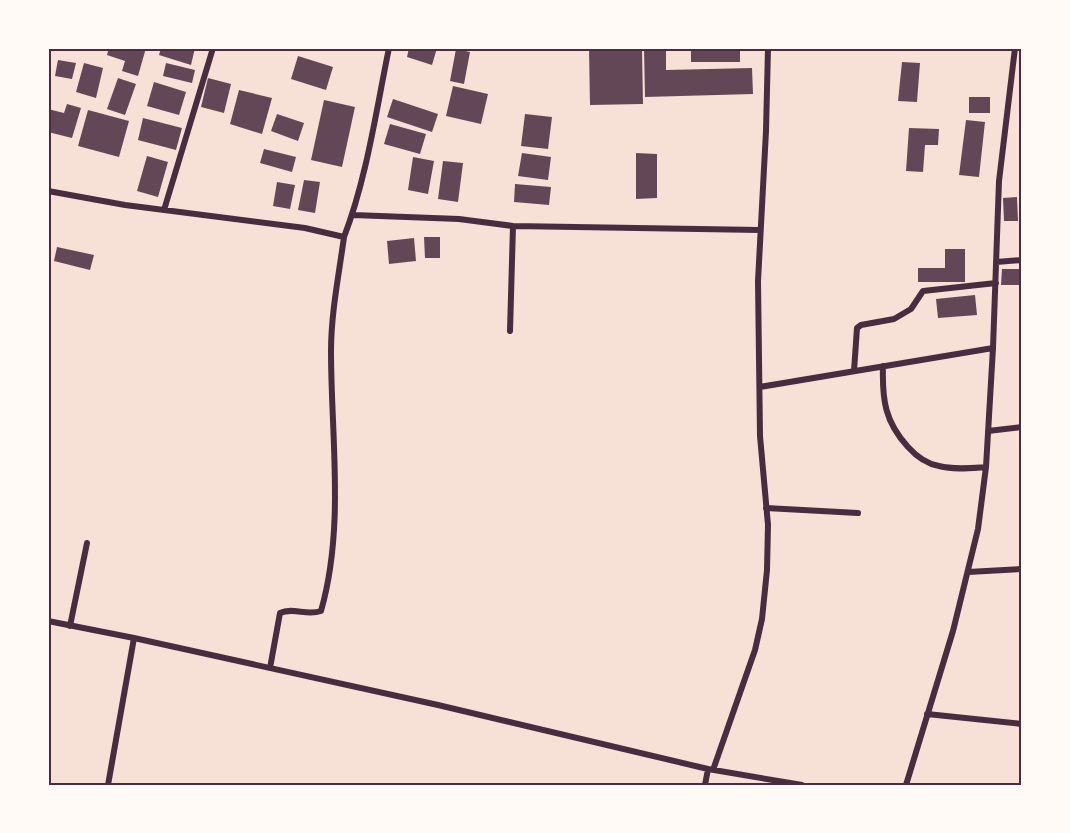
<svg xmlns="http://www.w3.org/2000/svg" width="1070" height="833" font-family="'Titillium Web',sans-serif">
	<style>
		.building { fill: #644757 }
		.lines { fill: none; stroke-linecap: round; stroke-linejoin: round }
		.minor { stroke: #4a2c40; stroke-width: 6 }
		.neatline { fill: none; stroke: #4a2c40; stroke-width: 2 }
	</style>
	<rect width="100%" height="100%" fill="#f7e1d7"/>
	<!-- building -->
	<path class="building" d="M 109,48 L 146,48 L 138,76 L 122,71 L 125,61 L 107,55 Z
		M 161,48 L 195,48 L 191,65 L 159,55 Z
		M 409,48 L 437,48 L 432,65 L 407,57 Z
		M 589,48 L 642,48 L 643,104 L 590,105 Z
		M 644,48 L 666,48 L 666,70 L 752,68 L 753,94 L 645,97 Z
		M 691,48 L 740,48 L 740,62 L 691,62 Z
		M 456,49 L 470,52 L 464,84 L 450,81 Z
		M 298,56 L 333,67 L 326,90 L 291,79 Z
		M 58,60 L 76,63 L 72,79 L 55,76 Z
		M 902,62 L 920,63 L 917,102 L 898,101 Z
		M 84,63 L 103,68 L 96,98 L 76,92 Z
		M 166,63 L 195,70 L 192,83 L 163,76 Z
		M 118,78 L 136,84 L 125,115 L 107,109 Z
		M 208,78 L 231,84 L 224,113 L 201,107 Z
		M 154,82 L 186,92 L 179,115 L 147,106 Z
		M 453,86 L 488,94 L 481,124 L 446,116 Z
		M 239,90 L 272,98 L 262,134 L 230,124 Z
		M 969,97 L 990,97 L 990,113 L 969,113 Z
		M 393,99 L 438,114 L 432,132 L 387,117 Z
		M 324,100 L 355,107 L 342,167 L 311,160 Z
		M 67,104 L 81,108 L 72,138 L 48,132 L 48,109 L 64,113 Z
		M 88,110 L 129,121 L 119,157 L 78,146 Z
		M 277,114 L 304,123 L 298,141 L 271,131 Z
		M 525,114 L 552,117 L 548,149 L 521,146 Z
		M 143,118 L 182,128 L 176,150 L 138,140 Z
		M 966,120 L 985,122 L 979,177 L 959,175 Z
		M 390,124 L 426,134 L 420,154 L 384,144 Z
		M 909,128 L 939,129 L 938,145 L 925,145 L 923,172 L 906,171 Z
		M 264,149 L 296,157 L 292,172 L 260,163 Z
		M 522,153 L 551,157 L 548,180 L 518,176 Z
		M 636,153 L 657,154 L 657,198 L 636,199 Z
		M 147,156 L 168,162 L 158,197 L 137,191 Z
		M 413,157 L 434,161 L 428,194 L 408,190 Z
		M 443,161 L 463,163 L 458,202 L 438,199 Z
		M 304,180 L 320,182 L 315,213 L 298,210 Z
		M 277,182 L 295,185 L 290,209 L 273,206 Z
		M 515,184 L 551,187 L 549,205 L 514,202 Z
		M 1017,197 L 1018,221 L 1004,221 L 1003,198 Z
		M 424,237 L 440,237 L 440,258 L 425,258 Z
		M 414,238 L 416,261 L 389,264 L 387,241 Z
		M 57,247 L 94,255 L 90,270 L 54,261 Z
		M 945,249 L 965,249 L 965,282 L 918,282 L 918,268 L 945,268 Z
		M 1002,269 L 1022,269 L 1022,285 L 1001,285 Z
		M 975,295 L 977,315 L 938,318 L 936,299 Z"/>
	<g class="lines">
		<!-- minor -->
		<path class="minor" d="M 48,191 L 125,205 L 305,228 L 344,237 C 367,177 376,111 389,48
			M 164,210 L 213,48
			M 353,215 L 459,219 L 513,226 L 760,230
			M 996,262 L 1022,260
			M 510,331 L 513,226
			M 883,366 C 882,400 885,422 908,447 C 917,457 927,464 939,466 C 954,470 971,468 986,467
			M 854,371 L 857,328 L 861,325 L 894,319 L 911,309 L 923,291 L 996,283
			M 760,387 L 993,348
			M 988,431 L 1022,427
			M 766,508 L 858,513
			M 968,572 L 1022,569
			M 48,621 L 134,638 L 438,705 L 708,769 L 802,785
			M 70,626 L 87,543
			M 270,668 L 280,613 C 293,607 307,616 321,611 C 345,527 331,437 331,351 C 331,313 339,274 344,237
			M 927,714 L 1022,724
			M 713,770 L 755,650 L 762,619 L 767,570 L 768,525 L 760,436 L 758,281 L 766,131 L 768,48
			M 108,785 L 134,638
			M 705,785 L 708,769
			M 906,785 L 953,631 L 978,529 L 986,467 L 993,348 L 999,181 L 1015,48"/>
	</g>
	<!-- border -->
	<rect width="1070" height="833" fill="none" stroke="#fffaf5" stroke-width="99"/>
	<rect x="50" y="50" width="970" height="734" class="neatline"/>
</svg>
